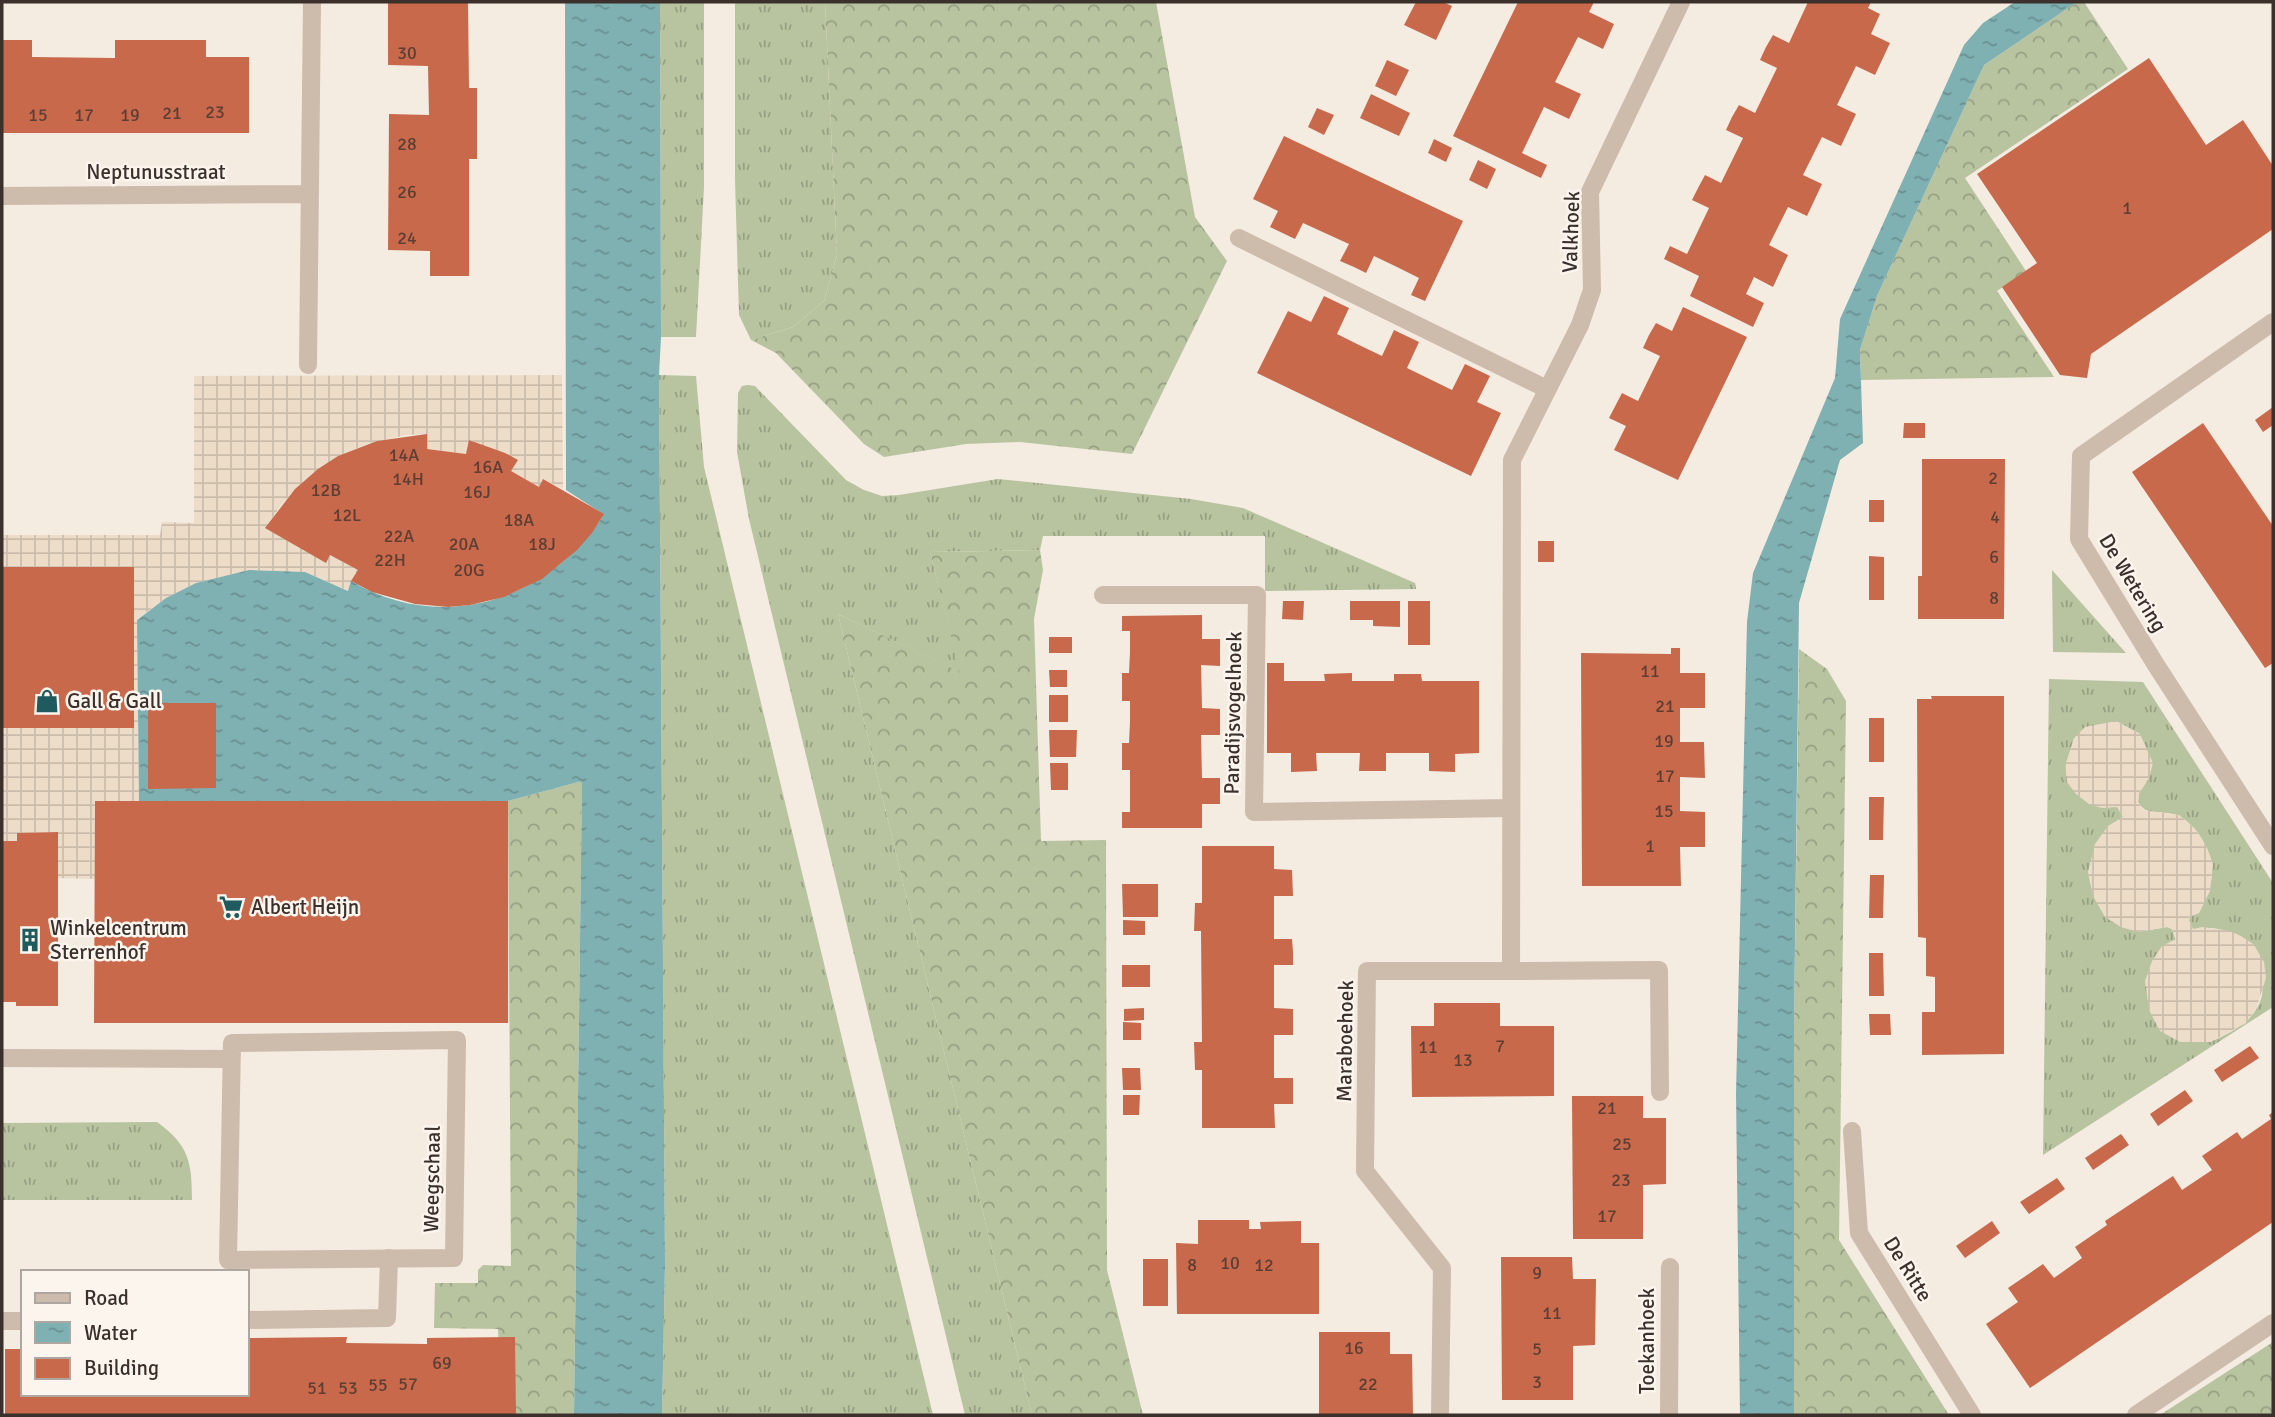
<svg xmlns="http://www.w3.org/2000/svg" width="2275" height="1417" font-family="Signika,sans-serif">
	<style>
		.grass { fill: url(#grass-tufts); fill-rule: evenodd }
		.forest { fill: url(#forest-crowns) }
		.plaza { fill: url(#plaza-grid) }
		.water { fill: url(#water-ripples) }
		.building { fill: #c8694b }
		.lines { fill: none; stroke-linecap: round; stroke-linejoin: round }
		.service { stroke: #cdbbac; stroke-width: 18 }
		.pedestrian { stroke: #cdbbac; stroke-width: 18 }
		.minor { stroke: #cdbbac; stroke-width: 18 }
		.labels { text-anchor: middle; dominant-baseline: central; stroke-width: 5; stroke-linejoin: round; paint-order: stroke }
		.number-label { font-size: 18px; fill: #5e3e33 }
		.street-label { font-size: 21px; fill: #3b302b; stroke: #fbf5ee }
		.poi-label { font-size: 21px; fill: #3b302b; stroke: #fbf5ee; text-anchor: start }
	</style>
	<defs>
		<pattern id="grass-tufts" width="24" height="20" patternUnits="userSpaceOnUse" patternTransform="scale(1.75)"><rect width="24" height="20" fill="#b8c4a0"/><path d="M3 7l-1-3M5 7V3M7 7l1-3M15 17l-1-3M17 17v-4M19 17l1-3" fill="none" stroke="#97a083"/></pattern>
		<pattern id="forest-crowns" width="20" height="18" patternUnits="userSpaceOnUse" patternTransform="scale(1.75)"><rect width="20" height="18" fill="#b8c4a0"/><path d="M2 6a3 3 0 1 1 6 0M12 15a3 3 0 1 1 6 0" fill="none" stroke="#97a083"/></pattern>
		<pattern id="plaza-grid" width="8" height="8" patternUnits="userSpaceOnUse" patternTransform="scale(1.75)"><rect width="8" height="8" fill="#ecdcc8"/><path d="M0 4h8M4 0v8" fill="none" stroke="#cbbdac"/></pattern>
		<pattern id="water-ripples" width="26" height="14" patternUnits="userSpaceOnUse" patternTransform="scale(1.75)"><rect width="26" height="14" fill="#7fb0b2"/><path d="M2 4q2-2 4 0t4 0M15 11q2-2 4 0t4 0" fill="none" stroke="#699091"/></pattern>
	</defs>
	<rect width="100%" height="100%" fill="#f4ebe1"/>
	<!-- grass -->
	<path class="grass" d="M 660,2 L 704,2 L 704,187 L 696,337 L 661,337 Z
		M 735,2 L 825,2 L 837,255 L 824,301 L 793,327 L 751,340 L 739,315 L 735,180 Z
		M 659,375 L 696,376 L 704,467 L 933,1415 L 662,1415 L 665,1265 Z
		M 748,385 L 755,386 L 846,480 L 864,490 L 882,496 L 899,495 L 998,479 L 1191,499 L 1243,508 L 1415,583 L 1416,589 L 1265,591 L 1265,536 L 1043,536 L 1040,550 L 930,552 L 961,673 L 838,614 L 1032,1415 L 965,1415 L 749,519 L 737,452 L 738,393 L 742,386 Z
		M 2052,570 L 2126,653 L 2053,652 Z
		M 2049,679 L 2143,682 L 2273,883 L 2273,1007 L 2043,1155 ZM 2116,721 L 2140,734 L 2149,778 L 2139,793 L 2138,802 C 2148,818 2160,809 2176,815 C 2185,818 2195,828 2200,836 C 2219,865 2213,884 2199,913 L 2191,916 L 2189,920 L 2193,930 C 2215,924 2237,933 2254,945 C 2256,958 2264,983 2262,995 C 2256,1021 2232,1032 2210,1042 L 2172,929 L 2167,927 L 2138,932 L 2088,873 C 2095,845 2098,833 2123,817 L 2117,806 Z
		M 157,1122 C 189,1145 192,1162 192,1200 L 2,1200 L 2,1123 Z"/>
	<!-- forest -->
	<path class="forest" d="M 825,2 L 1156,2 L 1195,217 L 1227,261 L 1132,454 L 1020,442 L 966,444 L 884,457 L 864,444 L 776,353 L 751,340 L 793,327 L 824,301 L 837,255 Z
		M 2077,2 L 2084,2 L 2128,69 L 1965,178 L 2026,271 L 1997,291 L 2054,377 L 1861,380 L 1860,350 L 1877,296 L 1984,65 Z
		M 1040,550 L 1043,570 L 1034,619 L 1041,841 L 1106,840 L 1107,1270 L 1143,1415 L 1032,1415 L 838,614 L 960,672 L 930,552 Z
		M 1799,649 L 1827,669 L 1846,701 L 1839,1240 L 1949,1415 L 1794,1415 L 1794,1027 Z
		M 582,781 L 574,1415 L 502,1415 L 498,1329 L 434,1328 L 435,1283 L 478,1283 L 478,1270 L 483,1265 L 511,1266 L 508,801 Z
		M 2273,1342 L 2273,1415 L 2160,1415 Z"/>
	<!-- plaza -->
	<path class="plaza" d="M 562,375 L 563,489 L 543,479 L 539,487 L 511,471 L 517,460 L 470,440 L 466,454 L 427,449 L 426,434 L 407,435 L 370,443 L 338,456 L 307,478 L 281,505 L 266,528 L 326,562 L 330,555 L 358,570 L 349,591 L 305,572 L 249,570 L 196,583 L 166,598 L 137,619 L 139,801 L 95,802 L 95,879 L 58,878 L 57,832 L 18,833 L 17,841 L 2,841 L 2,728 L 133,728 L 133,567 L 2,567 L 2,535 L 160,535 L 162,522 L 194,523 L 194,376 Z
		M 2116,721 L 2140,734 L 2153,763 L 2149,778 L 2139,793 L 2138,802 L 2143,810 L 2179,815 L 2195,829 L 2206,846 L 2213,864 L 2210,891 L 2199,913 L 2191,916 L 2189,920 L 2193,929 L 2202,927 L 2230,931 L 2241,936 L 2254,945 L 2264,962 L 2266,978 L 2256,1009 L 2246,1023 L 2210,1042 L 2180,1042 L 2160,1031 L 2149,1010 L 2145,981 L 2152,961 L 2162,946 L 2176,939 L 2172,929 L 2167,927 L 2138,932 L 2121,927 L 2105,917 L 2093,896 L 2088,873 L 2095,844 L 2108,826 L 2123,817 L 2117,807 L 2102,808 L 2089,804 L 2076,794 L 2067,782 L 2065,766 L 2074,738 L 2085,727 Z"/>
	<!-- water -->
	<path class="water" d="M 565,2 L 660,2 L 661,337 L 659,375 L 665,1265 L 662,1415 L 574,1415 L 582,781 L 508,801 L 139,801 L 137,620 L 166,598 L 196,583 L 249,570 L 305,572 L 348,591 L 351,581 C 440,634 545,602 601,519 L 603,514 L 566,490 Z
		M 2015,2 L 2077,2 L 1984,65 L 1877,296 L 1860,350 L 1863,443 L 1840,460 L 1799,603 L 1794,1027 L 1794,1415 L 1740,1415 L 1736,1094 L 1747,622 L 1753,573 L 1835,378 L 1840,319 L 1964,45 L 1983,23 Z"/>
	<!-- building -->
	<path class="building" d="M 388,2 L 468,2 L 469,88 L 477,88 L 477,159 L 469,159 L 469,276 L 430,276 L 430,251 L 388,250 L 389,114 L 429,115 L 428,66 L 388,65 Z
		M 1416,2 L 1443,2 L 1452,6 L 1436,40 L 1404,25 Z
		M 1518,2 L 1594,2 L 1589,12 L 1614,24 L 1603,49 L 1578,37 L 1555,82 L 1581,94 L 1569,119 L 1544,107 L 1522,153 L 1547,165 L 1541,178 L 1453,136 Z
		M 1808,2 L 1871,2 L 1868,8 L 1880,14 L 1871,34 L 1890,43 L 1875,75 L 1856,66 L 1837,105 L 1856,114 L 1841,146 L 1822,137 L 1803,175 L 1822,184 L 1807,216 L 1788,207 L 1769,245 L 1788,255 L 1773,287 L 1754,277 L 1746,294 L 1764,303 L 1753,327 L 1690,296 L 1699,276 L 1664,259 L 1670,246 L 1687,254 L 1709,208 L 1692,200 L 1698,188 L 1705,175 L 1721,183 L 1743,138 L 1726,130 L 1732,117 L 1739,105 L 1755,113 L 1777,68 L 1760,60 L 1766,47 L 1773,35 L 1789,43 Z
		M 2,40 L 32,40 L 32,57 L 115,58 L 115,40 L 206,40 L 206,57 L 249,57 L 249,133 L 2,133 Z
		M 2149,58 L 2206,145 L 2243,120 L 2273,166 L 2273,229 L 2091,354 L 2087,378 L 2060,375 L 2002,287 L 2037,263 L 1977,174 Z
		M 1387,60 L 1409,70 L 1396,96 L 1375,86 Z
		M 1371,94 L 1410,113 L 1399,136 L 1360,118 Z
		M 1317,108 L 1334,115 L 1324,135 L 1308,127 Z
		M 1284,136 L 1463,221 L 1425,301 L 1411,295 L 1419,278 L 1397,267 L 1374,256 L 1366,273 L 1354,267 L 1340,261 L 1349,244 L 1303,223 L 1295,239 L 1270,227 L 1278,211 L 1253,199 Z
		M 1434,139 L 1452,148 L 1446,162 L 1428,153 Z
		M 1478,160 L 1496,169 L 1487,189 L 1469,180 Z
		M 1324,296 L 1349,308 L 1337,334 L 1359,345 L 1382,356 L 1394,330 L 1419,342 L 1407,368 L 1452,390 L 1465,364 L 1490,376 L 1477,402 L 1501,413 L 1471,476 L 1257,373 L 1288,311 L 1311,322 Z
		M 1683,307 L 1747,337 L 1678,480 L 1614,450 L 1626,426 L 1609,418 L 1622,393 L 1638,401 L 1660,356 L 1643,348 L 1649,335 L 1656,323 L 1672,331 Z
		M 2273,407 L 2273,425 L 2263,432 L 2255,420 Z
		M 1904,423 L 1925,423 L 1925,438 L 1903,438 Z
		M 2203,423 L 2273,526 L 2273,663 L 2265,668 L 2132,472 Z
		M 427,434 L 427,449 L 466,454 L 469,440 L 505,453 L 518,460 L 511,471 L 539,487 L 543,479 L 604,514 L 592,533 L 577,550 L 542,579 L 504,597 L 470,605 L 448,607 L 415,604 L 372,592 L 351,581 L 358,570 L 330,555 L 326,563 L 265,528 L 295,489 L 318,469 L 338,456 L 377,441 Z
		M 1922,459 L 2005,459 L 2004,619 L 1918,619 L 1918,576 L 1922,576 Z
		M 1869,500 L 1884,500 L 1884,522 L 1869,522 Z
		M 1538,541 L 1554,541 L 1554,562 L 1538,562 Z
		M 1869,556 L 1884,557 L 1884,600 L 1869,600 Z
		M 2,567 L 134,567 L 134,728 L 2,728 Z
		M 1283,601 L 1304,601 L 1303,620 L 1282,619 Z
		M 1350,601 L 1400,601 L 1400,627 L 1373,626 L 1373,620 L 1350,620 Z
		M 1408,601 L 1430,601 L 1430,645 L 1408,645 Z
		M 1202,615 L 1202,639 L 1220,639 L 1220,666 L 1201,665 L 1202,708 L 1220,709 L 1220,735 L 1201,735 L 1202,778 L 1220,778 L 1220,804 L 1202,804 L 1202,828 L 1122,828 L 1122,812 L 1130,812 L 1130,770 L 1122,770 L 1122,743 L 1129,743 L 1130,722 L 1130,701 L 1122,701 L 1122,673 L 1129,673 L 1130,652 L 1130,631 L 1122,631 L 1122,616 Z
		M 1049,637 L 1072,637 L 1072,653 L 1049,653 Z
		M 1671,648 L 1680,648 L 1680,673 L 1705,673 L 1705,708 L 1680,708 L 1680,742 L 1704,742 L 1705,778 L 1680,777 L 1680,811 L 1705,812 L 1705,847 L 1680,847 L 1681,886 L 1582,886 L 1581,653 L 1671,654 Z
		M 1267,663 L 1284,663 L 1284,681 L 1325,681 L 1324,674 L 1352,673 L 1352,681 L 1394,681 L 1394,674 L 1421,674 L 1422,681 L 1479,681 L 1479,753 L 1455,754 L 1455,772 L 1429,771 L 1429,753 L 1386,753 L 1386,771 L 1359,771 L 1360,753 L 1316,753 L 1317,771 L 1291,772 L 1291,753 L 1267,753 Z
		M 1049,670 L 1067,670 L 1067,687 L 1050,687 Z
		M 1049,695 L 1068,695 L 1068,722 L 1049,722 Z
		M 1931,696 L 2004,696 L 2004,1054 L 1922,1055 L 1922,1012 L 1935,1012 L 1935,977 L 1926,976 L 1926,938 L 1918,937 L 1917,699 L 1932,699 Z
		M 148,703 L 216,703 L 216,788 L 148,789 Z
		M 1869,718 L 1884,718 L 1884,762 L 1869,762 Z
		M 1049,730 L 1077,730 L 1076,757 L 1050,757 Z
		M 1050,763 L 1068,763 L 1068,790 L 1051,790 Z
		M 1869,797 L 1884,797 L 1883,840 L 1869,840 Z
		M 95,801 L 508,801 L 508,1023 L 94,1023 Z
		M 58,832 L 58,1006 L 16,1006 L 16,1002 L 2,1002 L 2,841 L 17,841 L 17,833 Z
		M 1202,846 L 1274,846 L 1274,869 L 1292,870 L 1293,896 L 1274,896 L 1274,939 L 1292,939 L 1293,952 L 1293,965 L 1274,965 L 1274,1008 L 1293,1009 L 1293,1035 L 1274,1035 L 1274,1078 L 1293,1078 L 1293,1104 L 1274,1104 L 1275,1128 L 1202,1128 L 1202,1070 L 1195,1070 L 1194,1042 L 1202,1042 L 1201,931 L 1194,931 L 1195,903 L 1202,903 Z
		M 1870,875 L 1884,875 L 1883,918 L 1869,918 Z
		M 1122,884 L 1158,884 L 1158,917 L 1123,917 Z
		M 1123,920 L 1145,921 L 1145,935 L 1123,935 Z
		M 1869,953 L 1883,953 L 1884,996 L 1869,996 Z
		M 1122,965 L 1150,965 L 1150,987 L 1122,987 Z
		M 1434,1003 L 1500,1003 L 1500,1026 L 1554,1026 L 1554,1096 L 1412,1097 L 1411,1026 L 1434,1026 Z
		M 1144,1008 L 1144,1020 L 1124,1021 L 1124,1009 Z
		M 1869,1014 L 1890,1014 L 1891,1035 L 1870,1035 Z
		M 1123,1022 L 1141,1023 L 1141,1040 L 1123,1040 Z
		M 2250,1046 L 2259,1058 L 2222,1082 L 2214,1070 Z
		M 1122,1068 L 1140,1068 L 1141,1090 L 1123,1090 Z
		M 2185,1090 L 2193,1101 L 2158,1126 L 2150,1114 Z
		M 1123,1095 L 1140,1095 L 1139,1115 L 1123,1115 Z
		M 1572,1096 L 1643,1096 L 1643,1118 L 1666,1118 L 1666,1184 L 1643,1185 L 1643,1239 L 1573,1239 Z
		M 2273,1112 L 2273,1222 L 2030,1388 L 1986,1324 L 2018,1302 L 2008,1288 L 2043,1264 L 2054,1278 L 2082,1258 L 2075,1247 L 2107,1225 L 2105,1221 L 2173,1176 L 2182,1190 L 2212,1170 L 2202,1156 L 2237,1132 L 2242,1139 L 2271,1119 L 2269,1115 Z
		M 2121,1134 L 2129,1145 L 2093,1170 L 2085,1158 Z
		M 2057,1178 L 2065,1189 L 2029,1214 L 2020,1202 Z
		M 1198,1220 L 1249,1220 L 1249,1229 L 1261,1229 L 1260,1222 L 1301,1221 L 1301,1243 L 1319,1243 L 1319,1314 L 1177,1314 L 1176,1243 L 1198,1244 Z
		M 1992,1221 L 2000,1233 L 1965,1258 L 1956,1246 Z
		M 1501,1257 L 1572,1257 L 1573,1279 L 1596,1279 L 1595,1345 L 1573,1346 L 1573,1400 L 1502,1400 Z
		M 1143,1259 L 1168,1259 L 1168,1306 L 1143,1306 Z
		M 1319,1332 L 1390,1332 L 1390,1354 L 1412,1354 L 1413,1415 L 1319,1415 Z
		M 347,1337 L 346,1343 L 427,1344 L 427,1338 L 515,1337 L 516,1415 L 5,1415 L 5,1349 L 23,1349 L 23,1394 L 247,1394 L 247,1338 Z"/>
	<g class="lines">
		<!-- service -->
		<path class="service" d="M 457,1040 L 454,1258 L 228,1260 L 232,1043 Z
			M 2,1058 L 231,1059"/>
		<!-- pedestrian -->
		<path class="pedestrian" d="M 1239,238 L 1547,389"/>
		<!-- minor -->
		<path class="minor" d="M 2,196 L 310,194
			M 2273,322 L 2081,456 L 2079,539 L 2156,665 L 2273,846
			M 308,365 L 312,2
			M 1103,595 L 1257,595 L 1254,812 L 1511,808
			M 1511,971 L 1659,970 L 1660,1092
			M 1852,1131 L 1859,1233 L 1972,1415
			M 247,1320 L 387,1318 L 389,1258
			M 2,1321 L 23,1321
			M 1440,1415 L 1442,1268 L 1365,1171 L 1367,971 L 1511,971 L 1512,460 L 1580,325 L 1592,290 L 1590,192 L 1681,2
			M 1669,1415 L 1670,1267
			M 2136,1415 L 2273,1323"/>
	</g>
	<!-- icons -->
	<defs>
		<g id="shop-bare" transform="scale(1.89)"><path d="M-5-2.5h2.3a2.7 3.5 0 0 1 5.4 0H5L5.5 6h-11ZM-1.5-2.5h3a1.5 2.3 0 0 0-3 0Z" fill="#1f5a5e" stroke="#fbf5ee" stroke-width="2.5" paint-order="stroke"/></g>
		<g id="supermarket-bare" transform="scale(1.89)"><path d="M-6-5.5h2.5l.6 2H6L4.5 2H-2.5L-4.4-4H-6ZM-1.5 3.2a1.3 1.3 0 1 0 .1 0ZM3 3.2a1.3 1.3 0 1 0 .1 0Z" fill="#1f5a5e" stroke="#fbf5ee" stroke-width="2.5" paint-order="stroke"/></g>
		<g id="building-bare" transform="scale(1.89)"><path d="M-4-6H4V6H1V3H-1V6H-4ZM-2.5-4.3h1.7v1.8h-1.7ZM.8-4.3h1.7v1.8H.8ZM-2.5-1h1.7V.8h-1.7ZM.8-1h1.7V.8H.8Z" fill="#1f5a5e" stroke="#fbf5ee" stroke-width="2.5" paint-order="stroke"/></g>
	</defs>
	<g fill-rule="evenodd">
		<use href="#shop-bare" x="47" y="701"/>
		<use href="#supermarket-bare" x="231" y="907"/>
		<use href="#building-bare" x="30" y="940"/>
	</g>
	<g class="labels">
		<!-- number labels -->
		<g class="number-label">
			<text x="407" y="53">30</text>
			<text x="215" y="112">23</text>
			<text x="172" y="113">21</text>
			<text x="38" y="115">15</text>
			<text x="84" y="115">17</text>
			<text x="130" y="115">19</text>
			<text x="407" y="144">28</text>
			<text x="407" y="192">26</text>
			<text x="2127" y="208">1</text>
			<text x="407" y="238">24</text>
			<text x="404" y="455">14A</text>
			<text x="488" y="467">16A</text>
			<text x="1993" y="478">2</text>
			<text x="408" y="479">14H</text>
			<text x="326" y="490">12B</text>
			<text x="477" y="492">16J</text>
			<text x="347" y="515">12L</text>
			<text x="1995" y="517">4</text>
			<text x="519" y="520">18A</text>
			<text x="399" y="536">22A</text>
			<text x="464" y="544">20A</text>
			<text x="542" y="544">18J</text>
			<text x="1994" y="557">6</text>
			<text x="390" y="560">22H</text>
			<text x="469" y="570">20G</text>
			<text x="1994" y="598">8</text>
			<text x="1650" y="671">11</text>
			<text x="1665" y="706">21</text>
			<text x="1664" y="741">19</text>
			<text x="1665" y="776">17</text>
			<text x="1664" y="811">15</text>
			<text x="1650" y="846">1</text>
			<text x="1500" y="1046">7</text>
			<text x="1428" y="1047">11</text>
			<text x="1463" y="1060">13</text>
			<text x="1607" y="1108">21</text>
			<text x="1622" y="1144">25</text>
			<text x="1621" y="1180">23</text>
			<text x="1607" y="1216">17</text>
			<text x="1230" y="1263">10</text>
			<text x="1192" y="1265">8</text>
			<text x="1264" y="1265">12</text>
			<text x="1537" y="1273">9</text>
			<text x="1552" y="1313">11</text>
			<text x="1354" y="1348">16</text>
			<text x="1537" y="1349">5</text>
			<text x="442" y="1363">69</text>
			<text x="1537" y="1382">3</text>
			<text x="408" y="1384">57</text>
			<text x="1368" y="1384">22</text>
			<text x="378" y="1385">55</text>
			<text x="317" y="1388">51</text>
			<text x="348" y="1388">53</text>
		</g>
		<!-- street labels -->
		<g class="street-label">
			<text x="156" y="172">Neptunusstraat</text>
			<text transform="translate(1571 232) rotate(-88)">Valkhoek</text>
			<text transform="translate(2133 583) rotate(59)">De Wetering</text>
			<text transform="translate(1233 713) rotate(-89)">Paradijsvogelhoek</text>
			<text transform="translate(1345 1041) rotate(-89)">Maraboehoek</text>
			<text transform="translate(432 1179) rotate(-89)">Weegschaal</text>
			<text transform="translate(1908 1269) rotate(58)">De Ritte</text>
			<text transform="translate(1647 1341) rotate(-90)">Toekanhoek</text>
		</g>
		<!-- poi labels -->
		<g class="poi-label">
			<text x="67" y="701">Gall &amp; Gall</text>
			<text x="251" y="907">Albert Heijn</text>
			<text x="50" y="928">Winkelcentrum<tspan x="50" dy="24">Sterrenhof</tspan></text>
		</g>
	</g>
	<!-- border -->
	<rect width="2275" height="1417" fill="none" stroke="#3b302b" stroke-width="7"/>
	<!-- legend -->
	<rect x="21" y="1270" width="228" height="126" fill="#fbf5ee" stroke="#aea6a0" stroke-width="2"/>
	<rect x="35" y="1293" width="35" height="10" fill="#cdbbac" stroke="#aea6a0" stroke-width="2"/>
	<text x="84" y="1305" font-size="21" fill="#3b302b">Road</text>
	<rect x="35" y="1322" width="35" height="21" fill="url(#water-ripples)" stroke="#aea6a0" stroke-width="2"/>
	<text x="84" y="1340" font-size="21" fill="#3b302b">Water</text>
	<rect x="35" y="1358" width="35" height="21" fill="#c8694b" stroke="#aea6a0" stroke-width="2"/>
	<text x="84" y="1375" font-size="21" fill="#3b302b">Building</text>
</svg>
